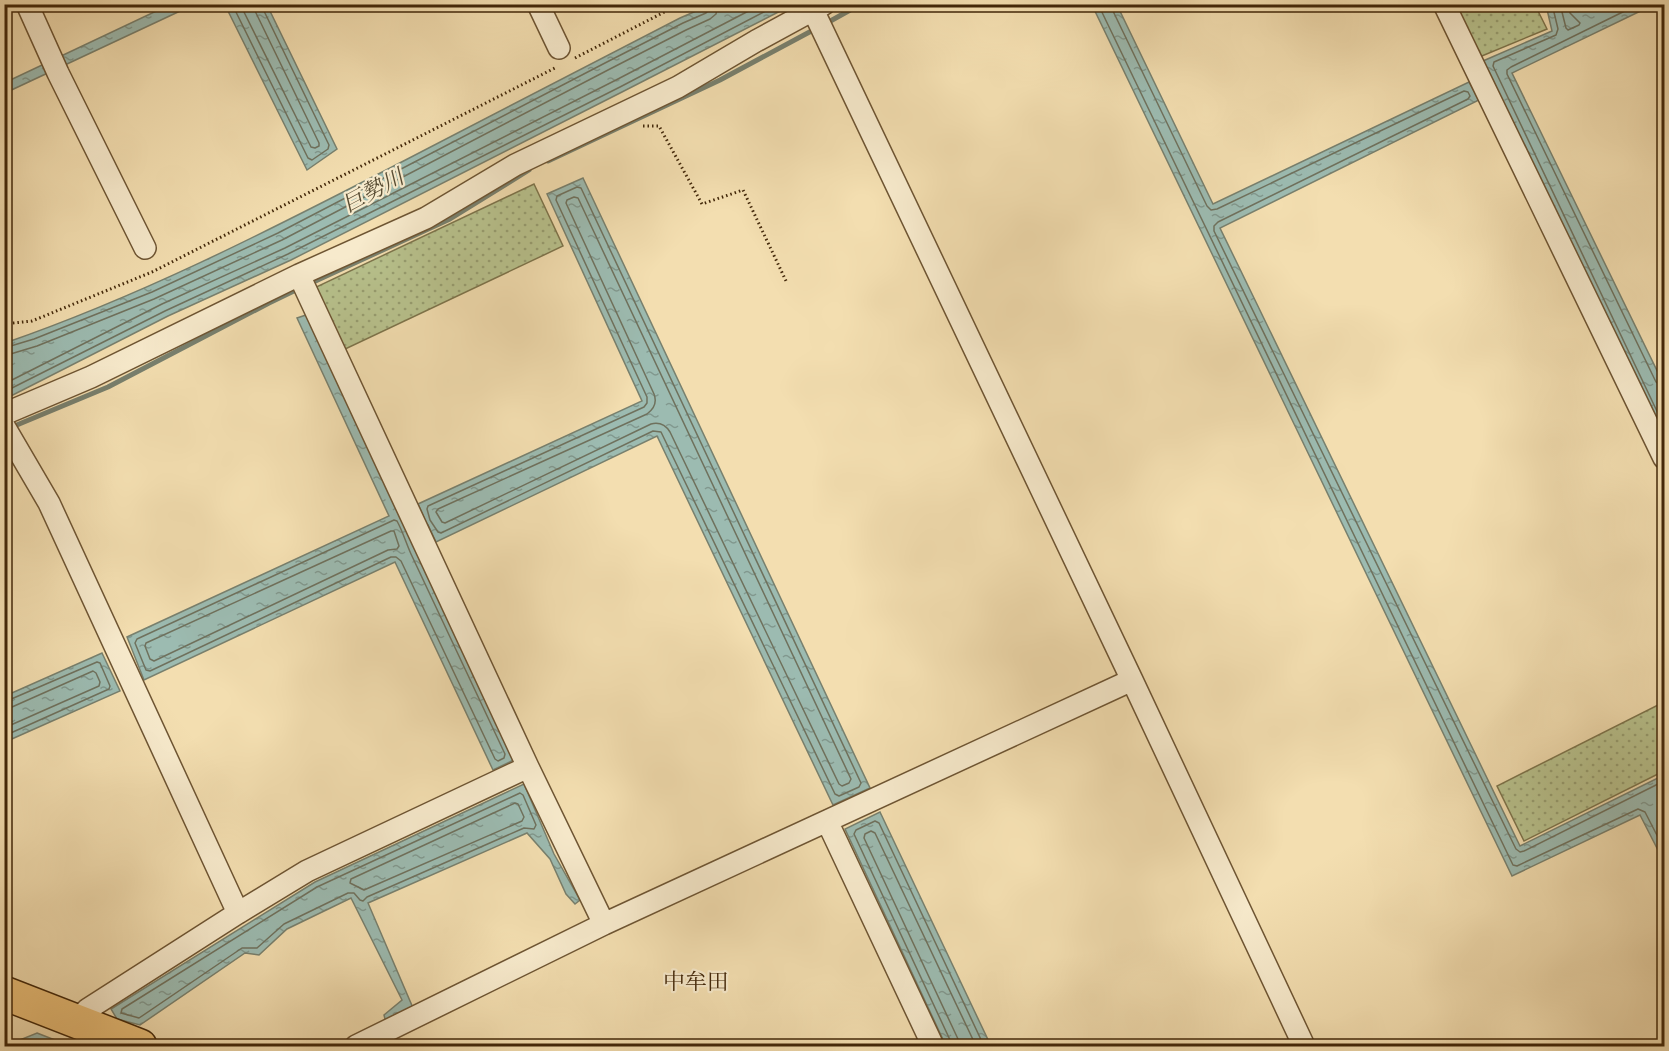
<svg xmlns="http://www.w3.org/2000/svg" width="1669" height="1051" font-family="'IM FELL Double Pica','Noto Serif JP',serif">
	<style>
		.grass { fill: url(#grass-dots); stroke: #7d744b; stroke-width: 1.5 }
		.water { fill: url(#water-ripples); stroke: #78806e; stroke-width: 1.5 }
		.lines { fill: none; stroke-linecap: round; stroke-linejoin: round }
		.shore { stroke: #6f715d; stroke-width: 1.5 }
		.stream { stroke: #78806e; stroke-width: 5 }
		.minor-casing { stroke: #6e5533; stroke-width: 24 }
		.primary-casing { stroke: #422709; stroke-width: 36 }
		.path { stroke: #422709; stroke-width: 3; stroke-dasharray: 1.5 3; stroke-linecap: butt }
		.minor { stroke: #f7eacc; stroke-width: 21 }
		.primary { stroke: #eabf78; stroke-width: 33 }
		.labels { text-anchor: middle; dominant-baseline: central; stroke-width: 4.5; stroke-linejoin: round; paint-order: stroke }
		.water-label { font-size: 22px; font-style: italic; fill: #584c33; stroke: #f7eacc }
		.neighbourhood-label { font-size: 22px; fill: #422709; stroke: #f7eacc }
	</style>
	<defs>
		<pattern id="grass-dots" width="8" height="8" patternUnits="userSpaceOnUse" patternTransform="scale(1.5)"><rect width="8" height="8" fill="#b8c28d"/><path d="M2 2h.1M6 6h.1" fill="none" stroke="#979e71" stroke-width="1.8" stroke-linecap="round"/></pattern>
		<pattern id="water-ripples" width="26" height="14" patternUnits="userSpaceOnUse" patternTransform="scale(1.5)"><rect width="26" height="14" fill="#9cbbb1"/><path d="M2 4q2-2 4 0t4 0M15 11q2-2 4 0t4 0" fill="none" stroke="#81988e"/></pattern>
	</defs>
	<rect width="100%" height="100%" fill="#f3deb0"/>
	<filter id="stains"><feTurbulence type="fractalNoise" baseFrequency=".00333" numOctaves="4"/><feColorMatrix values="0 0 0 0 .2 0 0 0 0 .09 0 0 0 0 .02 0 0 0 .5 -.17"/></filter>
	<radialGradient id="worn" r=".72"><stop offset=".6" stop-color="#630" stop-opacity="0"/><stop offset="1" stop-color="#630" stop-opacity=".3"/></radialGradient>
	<!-- grass -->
	<path class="grass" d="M 1451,5 L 1535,5 L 1547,29 L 1477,58 Z
		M 534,184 L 563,246 L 341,351 L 312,289 Z
		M 1664,702 L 1664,771 L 1524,841 L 1497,786 Z"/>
	<!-- water -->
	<path class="water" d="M 169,5 L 193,5 L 5,93 L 4,83 Z
		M 225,5 L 267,5 L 337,149 L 307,170 Z
		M 710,5 L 792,5 L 622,92 L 291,260 L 168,316 L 5,399 L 5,343 C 138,297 264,233 390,168 C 486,118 583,68 680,18 Z
		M 1092,5 L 1117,5 L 1213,204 L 1469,82 L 1479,100 L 1220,228 L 1520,846 L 1664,775 L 1664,801 L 1661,804 L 1664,812 L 1664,862 L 1640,815 L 1512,876 Z
		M 1546,5 L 1575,5 L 1586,8 L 1598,5 L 1653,5 L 1512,73 L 1664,385 L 1664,440 L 1483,61 L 1552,31 Z
		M 583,178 L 870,788 L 833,805 L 657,436 L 436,542 L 428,525 L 409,535 L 514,760 L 493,770 L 395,562 L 144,680 L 127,637 L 389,516 L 297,318 L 306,315 L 408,529 L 424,518 L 418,504 L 642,401 L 547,194 Z
		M 102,653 L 120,691 L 5,742 L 5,696 Z
		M 524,784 L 554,854 L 580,900 L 575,904 L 566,894 L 550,859 L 527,833 L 368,903 L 413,1008 L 386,1023 L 384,1015 L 402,1000 L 351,898 L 287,929 L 259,955 L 245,953 L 140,1025 L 117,1019 L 111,1009 L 315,882 Z
		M 880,812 L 991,1046 L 946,1046 L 845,829 Z
		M 37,1033 L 68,1045 L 64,1046 L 5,1046 Z"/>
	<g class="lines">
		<!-- shore -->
		<path class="shore" d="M 232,4 L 308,158 L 312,160 L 328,149 L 329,145 L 263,9 L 262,4
			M 240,4 L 311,147 L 315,148 L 319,146 L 319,143 L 256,13 L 254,4
			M 1098,4 L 1513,865 L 1517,866 L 1638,809 L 1645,812 L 1664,849
			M 1112,4 L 1112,9 L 1207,206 L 1211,210 L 1217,209 L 1464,91 L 1468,92 L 1470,96 L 1468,99 L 1218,222 L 1214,226 L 1214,231 L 1516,849 L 1520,852 L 1524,851 L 1664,781
			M 1552,4 L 1558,29 L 1556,35 L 1494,62 L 1493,66 L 1664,426
			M 1560,4 L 1566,28 L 1568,30 L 1579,25 L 1580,23 L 1570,13 L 1569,4
			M 1639,4 L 1511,67 L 1507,70 L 1507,74 L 1656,382 L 1660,385 L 1664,386
			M 577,187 L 581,188 L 861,783 L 859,787 L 839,796 L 835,794 L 661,432 L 653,431 L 441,533 L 438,532 L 430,520 L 427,509 L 428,506 L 644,407 L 647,403 L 647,397 L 556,200 L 557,196 Z
			M 574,197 L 578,198 L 851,779 L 849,783 L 842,786 L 839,784 L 670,432 C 665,424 659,422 651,424 L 445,523 L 442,522 L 436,512 L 438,509 L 647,414 C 654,409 657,402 654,394 L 566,203 L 567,200 Z
			M 4,348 L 34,339 L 152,292 L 278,233 L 605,63 L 683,23 L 706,13 L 710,9 L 710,4
			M 4,356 L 37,346 L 154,299 L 282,240 L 608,70 L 686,30 L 710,19 L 716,14 L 718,4
			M 4,384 L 162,304 L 285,248 L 616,80 L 762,4
			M 4,392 L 165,311 L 288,254 L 620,87 L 779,4
			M 394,520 L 397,521 C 403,532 406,543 411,554 L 505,754 L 504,758 L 498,761 L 495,759 L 401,561 L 396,557 L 391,557 L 150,671 L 146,670 L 135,643 L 137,639 Z
			M 391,531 L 394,531 L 399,546 L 397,549 L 388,550 L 154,661 L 150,659 L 145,646 L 146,643 Z
			M 4,701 L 9,700 L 97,662 L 100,663 L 110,686 L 109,689 L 4,736
			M 4,708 L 12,707 L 93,671 L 96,673 L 100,682 L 99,686 L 4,728
			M 520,793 L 523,795 L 536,825 L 534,829 L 524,828 L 367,897 L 363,901 L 360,900 L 354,893 L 348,893 L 284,924 L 257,948 L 242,948 L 139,1018 L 121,1013 L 122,1009 L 317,887 Z
			M 515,803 L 518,804 L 524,817 L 522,821 L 364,890 L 350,883 L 351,879 Z
			M 951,1046 L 951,1042 L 854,834 L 856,830 L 875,821 L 879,823 L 984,1046
			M 959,1046 L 958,1039 L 864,838 L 865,834 L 871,831 L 875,833 L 976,1046"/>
		<!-- stream -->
		<path class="stream" d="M 825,24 L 861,4
			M 548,161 L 720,80 L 817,28
			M 309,284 L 450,219 L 529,170
			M 12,427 L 108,387 L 269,303 L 300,288"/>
		<!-- minor casing -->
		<g class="minor-casing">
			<path id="minor" d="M 27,4 L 58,73 L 145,248
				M 538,4 L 559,48
				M 1444,4 L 1664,458
				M 813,10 L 1132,680 L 1304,1046
				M 299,275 L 426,218 L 515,165 L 678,87 L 756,41 L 824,4
				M 4,414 L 91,377 L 299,275 L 528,767 L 604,924
				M 4,426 L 49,503 L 238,913
				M 827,821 L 933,1046
				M 76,1021 L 88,1009 L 238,913 L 307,871 L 528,767
				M 356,1046 L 604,924 L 1132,680"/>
		</g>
		<!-- primary casing -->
		<g class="primary-casing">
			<path id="primary" d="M 4,993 L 140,1046"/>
		</g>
		<!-- path -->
		<path class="path" d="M 575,58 L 680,4
			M 643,126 L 659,126 L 702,204 L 743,190 L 787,283
			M 4,324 L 32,321 L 152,272 L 555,68"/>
		<!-- minor -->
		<use href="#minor" class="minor"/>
		<!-- primary -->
		<use href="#primary" class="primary"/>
	</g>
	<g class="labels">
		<!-- water labels -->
		<g class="water-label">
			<text transform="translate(373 191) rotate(-28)">巨勢川</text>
		</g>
		<!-- neighbourhood labels -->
		<g class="neighbourhood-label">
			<text x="696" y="982">中牟田</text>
		</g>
	</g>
	<!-- margin -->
	<rect width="1669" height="1051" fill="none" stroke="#f3deb0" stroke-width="24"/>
	<rect x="6" y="6" width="1657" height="1039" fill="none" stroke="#422709" stroke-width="3"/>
	<rect x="12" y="12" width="1645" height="1027" fill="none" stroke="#422709" stroke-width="1.5"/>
	<rect width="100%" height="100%" filter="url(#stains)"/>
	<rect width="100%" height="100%" fill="url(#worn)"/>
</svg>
